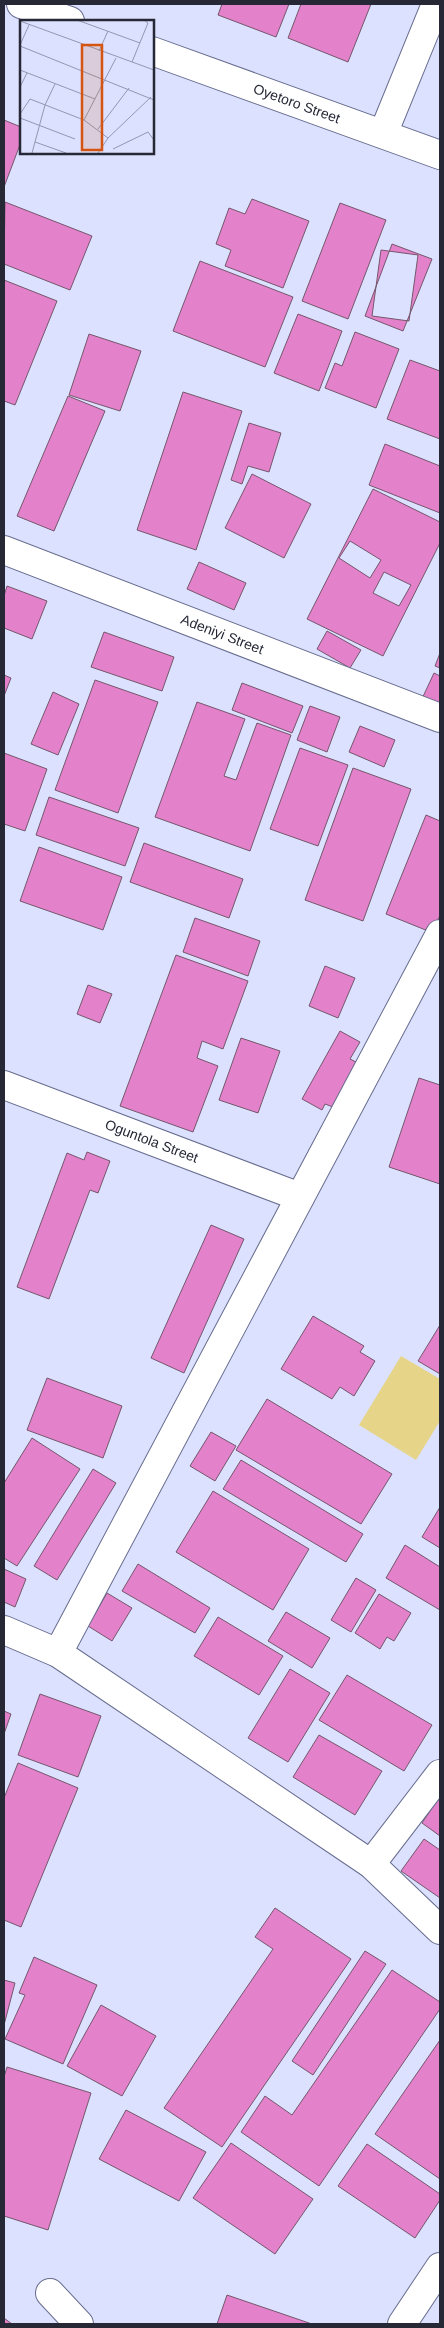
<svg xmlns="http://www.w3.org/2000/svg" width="444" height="2328" font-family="Arial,sans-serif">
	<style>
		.green { fill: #e6d588 }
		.building { fill: #e381ca; stroke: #75576c; fill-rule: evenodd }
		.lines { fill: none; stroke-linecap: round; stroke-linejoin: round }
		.minor-casing { stroke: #686d8e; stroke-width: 30 }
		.minor { stroke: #fff; stroke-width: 28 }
		.labels { text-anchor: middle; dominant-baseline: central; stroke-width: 4.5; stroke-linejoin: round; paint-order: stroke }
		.street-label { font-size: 14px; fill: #262836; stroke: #edf0ff }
		.inset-road { fill: none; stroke: #9397af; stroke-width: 1 }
		.view { fill: #d55410; fill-opacity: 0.15; stroke: #d55410; stroke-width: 2.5 }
		.inset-edge { fill: none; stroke: #262836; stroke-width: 2.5 }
	</style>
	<rect width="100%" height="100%" fill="#dce1ff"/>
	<!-- green -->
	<path class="green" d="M 401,1356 L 440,1379 L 440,1421 L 416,1460 L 359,1425 Z"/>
	<!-- building -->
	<path class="building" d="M 222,4 L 289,4 L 276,37 L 218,15 Z
		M 301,4 L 371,4 L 348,62 L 288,38 Z
		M 4,120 L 21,127 L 21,142 L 4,187 Z
		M 252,199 L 309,221 L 283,288 L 225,266 L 231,250 L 216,244 L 229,208 L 245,214 Z
		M 5,202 L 92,236 L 70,290 L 4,264 Z
		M 340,203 L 386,220 L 348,319 L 302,301 Z
		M 392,244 L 432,259 L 403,331 L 365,316 Z
		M 381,250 L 418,255 L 409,321 L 372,316 Z
		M 200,261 L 293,297 L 265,367 L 173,331 Z
		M 4,280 L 57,301 L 15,405 L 4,401 Z
		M 298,314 L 342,331 L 319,391 L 274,373 Z
		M 355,332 L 399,349 L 376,408 L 325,388 L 335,363 L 342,366 Z
		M 89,334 L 141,351 L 120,411 L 69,395 Z
		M 410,360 L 440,371 L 440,439 L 387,419 Z
		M 183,392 L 242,411 L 196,550 L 137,530 Z
		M 68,396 L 105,411 L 54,531 L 17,516 Z
		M 249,423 L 281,433 L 269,472 L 248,466 L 242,484 L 231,480 Z
		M 385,444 L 440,466 L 440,513 L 369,485 Z
		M 252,474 L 311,504 L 284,558 L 225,528 Z
		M 373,489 L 440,522 L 440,543 L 383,656 L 307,619 ZM 350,541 L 381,560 L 370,578 L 339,558 ZM 384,572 L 411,585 L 399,606 L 373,593 Z
		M 199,562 L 246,583 L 234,610 L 187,589 Z
		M 7,586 L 47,601 L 32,639 L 4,628 L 4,596 Z
		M 327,631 L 361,650 L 350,668 L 317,649 Z
		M 104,632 L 174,657 L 162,691 L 91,667 Z
		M 440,653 L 440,668 L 435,666 Z
		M 434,673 L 440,676 L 440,713 L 420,703 Z
		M 4,675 L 11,678 L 4,696 Z
		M 95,680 L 158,702 L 118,813 L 55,790 Z
		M 242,683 L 303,706 L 292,733 L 232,710 Z
		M 53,692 L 79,704 L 58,755 L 31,744 Z
		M 197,702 L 245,719 L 224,776 L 236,780 L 257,723 L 291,735 L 250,851 L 155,817 Z
		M 310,706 L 340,717 L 327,752 L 297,740 Z
		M 360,726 L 395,740 L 384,767 L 349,752 Z
		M 300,748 L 348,765 L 318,846 L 270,829 Z
		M 4,753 L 47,769 L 25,831 L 4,824 Z
		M 353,768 L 411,789 L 363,921 L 305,900 Z
		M 49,797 L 139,828 L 125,866 L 36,835 Z
		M 426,815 L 440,821 L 440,915 L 433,933 L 386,914 Z
		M 144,843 L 243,879 L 229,918 L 130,882 Z
		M 39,847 L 122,877 L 103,930 L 20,901 Z
		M 195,918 L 260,941 L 248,976 L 183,952 Z
		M 176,955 L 248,981 L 223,1049 L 202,1041 L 197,1058 L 218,1066 L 193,1132 L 120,1106 Z
		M 325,966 L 355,978 L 338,1018 L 309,1006 Z
		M 88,985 L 112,994 L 100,1023 L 77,1014 Z
		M 340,1031 L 360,1042 L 350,1059 L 358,1063 L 333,1107 L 325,1104 L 322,1110 L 302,1099 Z
		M 241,1038 L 280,1051 L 258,1113 L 219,1100 Z
		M 419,1078 L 440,1085 L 440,1184 L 389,1167 Z
		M 87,1152 L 110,1161 L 98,1193 L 90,1190 L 49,1299 L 17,1287 L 67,1153 L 84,1160 Z
		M 211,1225 L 244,1239 L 184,1373 L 151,1358 Z
		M 313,1316 L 364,1346 L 360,1352 L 375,1361 L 354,1396 L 340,1387 L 332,1399 L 281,1369 Z
		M 440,1325 L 440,1374 L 418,1361 Z
		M 47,1378 L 122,1406 L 103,1458 L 27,1430 Z
		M 267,1399 L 392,1474 L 361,1524 L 236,1450 Z
		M 211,1432 L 236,1446 L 215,1481 L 190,1466 Z
		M 32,1438 L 80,1469 L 17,1566 L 4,1558 L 4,1483 Z
		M 241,1460 L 363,1534 L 346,1562 L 223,1489 Z
		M 93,1469 L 116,1483 L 57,1580 L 34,1566 Z
		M 213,1491 L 309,1549 L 273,1610 L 176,1552 Z
		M 440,1507 L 440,1548 L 422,1537 Z
		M 405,1545 L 440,1567 L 440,1610 L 386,1578 Z
		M 138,1564 L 210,1608 L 195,1633 L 122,1591 Z
		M 4,1569 L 26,1579 L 15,1607 L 4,1602 Z
		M 356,1578 L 376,1590 L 351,1632 L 331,1620 Z
		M 107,1593 L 132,1608 L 112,1641 L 88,1626 Z
		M 379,1594 L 411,1613 L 394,1641 L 387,1637 L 380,1649 L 355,1633 Z
		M 286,1612 L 330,1638 L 312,1668 L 268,1641 Z
		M 218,1617 L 283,1656 L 259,1695 L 194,1656 Z
		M 290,1669 L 330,1693 L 288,1762 L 248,1738 Z
		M 347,1675 L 432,1725 L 404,1771 L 319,1720 Z
		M 40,1694 L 101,1716 L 78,1777 L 18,1755 Z
		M 4,1711 L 11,1714 L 4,1734 Z
		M 319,1735 L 382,1771 L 355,1815 L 293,1777 Z
		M 18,1763 L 78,1788 L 21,1927 L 4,1920 L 4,1798 Z
		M 440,1796 L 440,1836 L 422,1823 Z
		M 424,1839 L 440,1850 L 440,1898 L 401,1871 Z
		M 275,1908 L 351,1959 L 222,2147 L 164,2108 L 273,1949 L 255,1937 Z
		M 365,1951 L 386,1964 L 313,2075 L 292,2061 Z
		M 34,1957 L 97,1985 L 63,2064 L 5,2039 L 25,1995 L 19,1993 Z
		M 392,1970 L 440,2002 L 440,2009 L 319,2186 L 241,2132 L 265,2096 L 292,2115 Z
		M 4,1980 L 15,1983 L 4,2025 Z
		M 101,2005 L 156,2036 L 122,2096 L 67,2066 Z
		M 440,2040 L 440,2179 L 375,2134 Z
		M 7,2067 L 91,2093 L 48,2230 L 4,2216 L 4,2077 Z
		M 126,2110 L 206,2152 L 179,2201 L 99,2159 Z
		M 231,2143 L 313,2199 L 275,2254 L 193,2198 Z
		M 367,2144 L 440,2194 L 440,2200 L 415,2238 L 338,2186 Z
		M 227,2295 L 312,2324 L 217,2324 Z
		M 4,2318 L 12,2324 L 4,2324 Z"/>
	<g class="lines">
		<!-- minor casing -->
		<g class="minor-casing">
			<g id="minor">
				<path d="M 21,4 L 70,21"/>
				<path id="s1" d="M 152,51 L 440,155"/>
				<path d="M 383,134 L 436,4"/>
				<path id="s2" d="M 4,550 L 440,718"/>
				<path id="s3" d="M 4,1085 L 300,1197"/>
				<path d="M 4,1630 L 58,1653 L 371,1864 L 440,1930"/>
				<path d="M 58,1653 L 440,934"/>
				<path d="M 371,1864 L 440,1774"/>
				<path d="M 50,2293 L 79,2324"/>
				<path d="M 402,2324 L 440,2267"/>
			</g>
		</g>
		<!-- minor -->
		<use href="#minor" class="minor"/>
	</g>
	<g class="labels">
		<!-- street labels -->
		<g class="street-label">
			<text stroke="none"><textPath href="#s1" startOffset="154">Oyetoro Street</textPath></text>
			<text stroke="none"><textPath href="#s2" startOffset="234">Adeniyi Street</textPath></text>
			<text stroke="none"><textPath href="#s3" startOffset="158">Oguntola Street</textPath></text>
		</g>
	</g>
	<!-- overview -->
	<g transform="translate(20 20)">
		<rect width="134" height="134" fill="#dce1ff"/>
		<path class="inset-road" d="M 57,0 L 120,23M 0,1 L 134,50M 0,25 L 9,5M 0,26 L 134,80M 79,31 L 88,11M 112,42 L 128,3 L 124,0M 0,50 L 75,79M 0,67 L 7,53M 0,94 L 10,79 L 64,100 L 88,118M 0,98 L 55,119M 64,100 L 96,38M 78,109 L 109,68M 15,122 L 46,133M 93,129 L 128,112 L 134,120M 12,133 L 25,85 L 35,64M 78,133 L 88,118 L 131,77"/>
		<path class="view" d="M 62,25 L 82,25 L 82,130 L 62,130 Z"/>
		<rect width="134" height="134" class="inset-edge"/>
	</g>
	<!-- border -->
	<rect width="444" height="2328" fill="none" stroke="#262836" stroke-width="10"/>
</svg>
